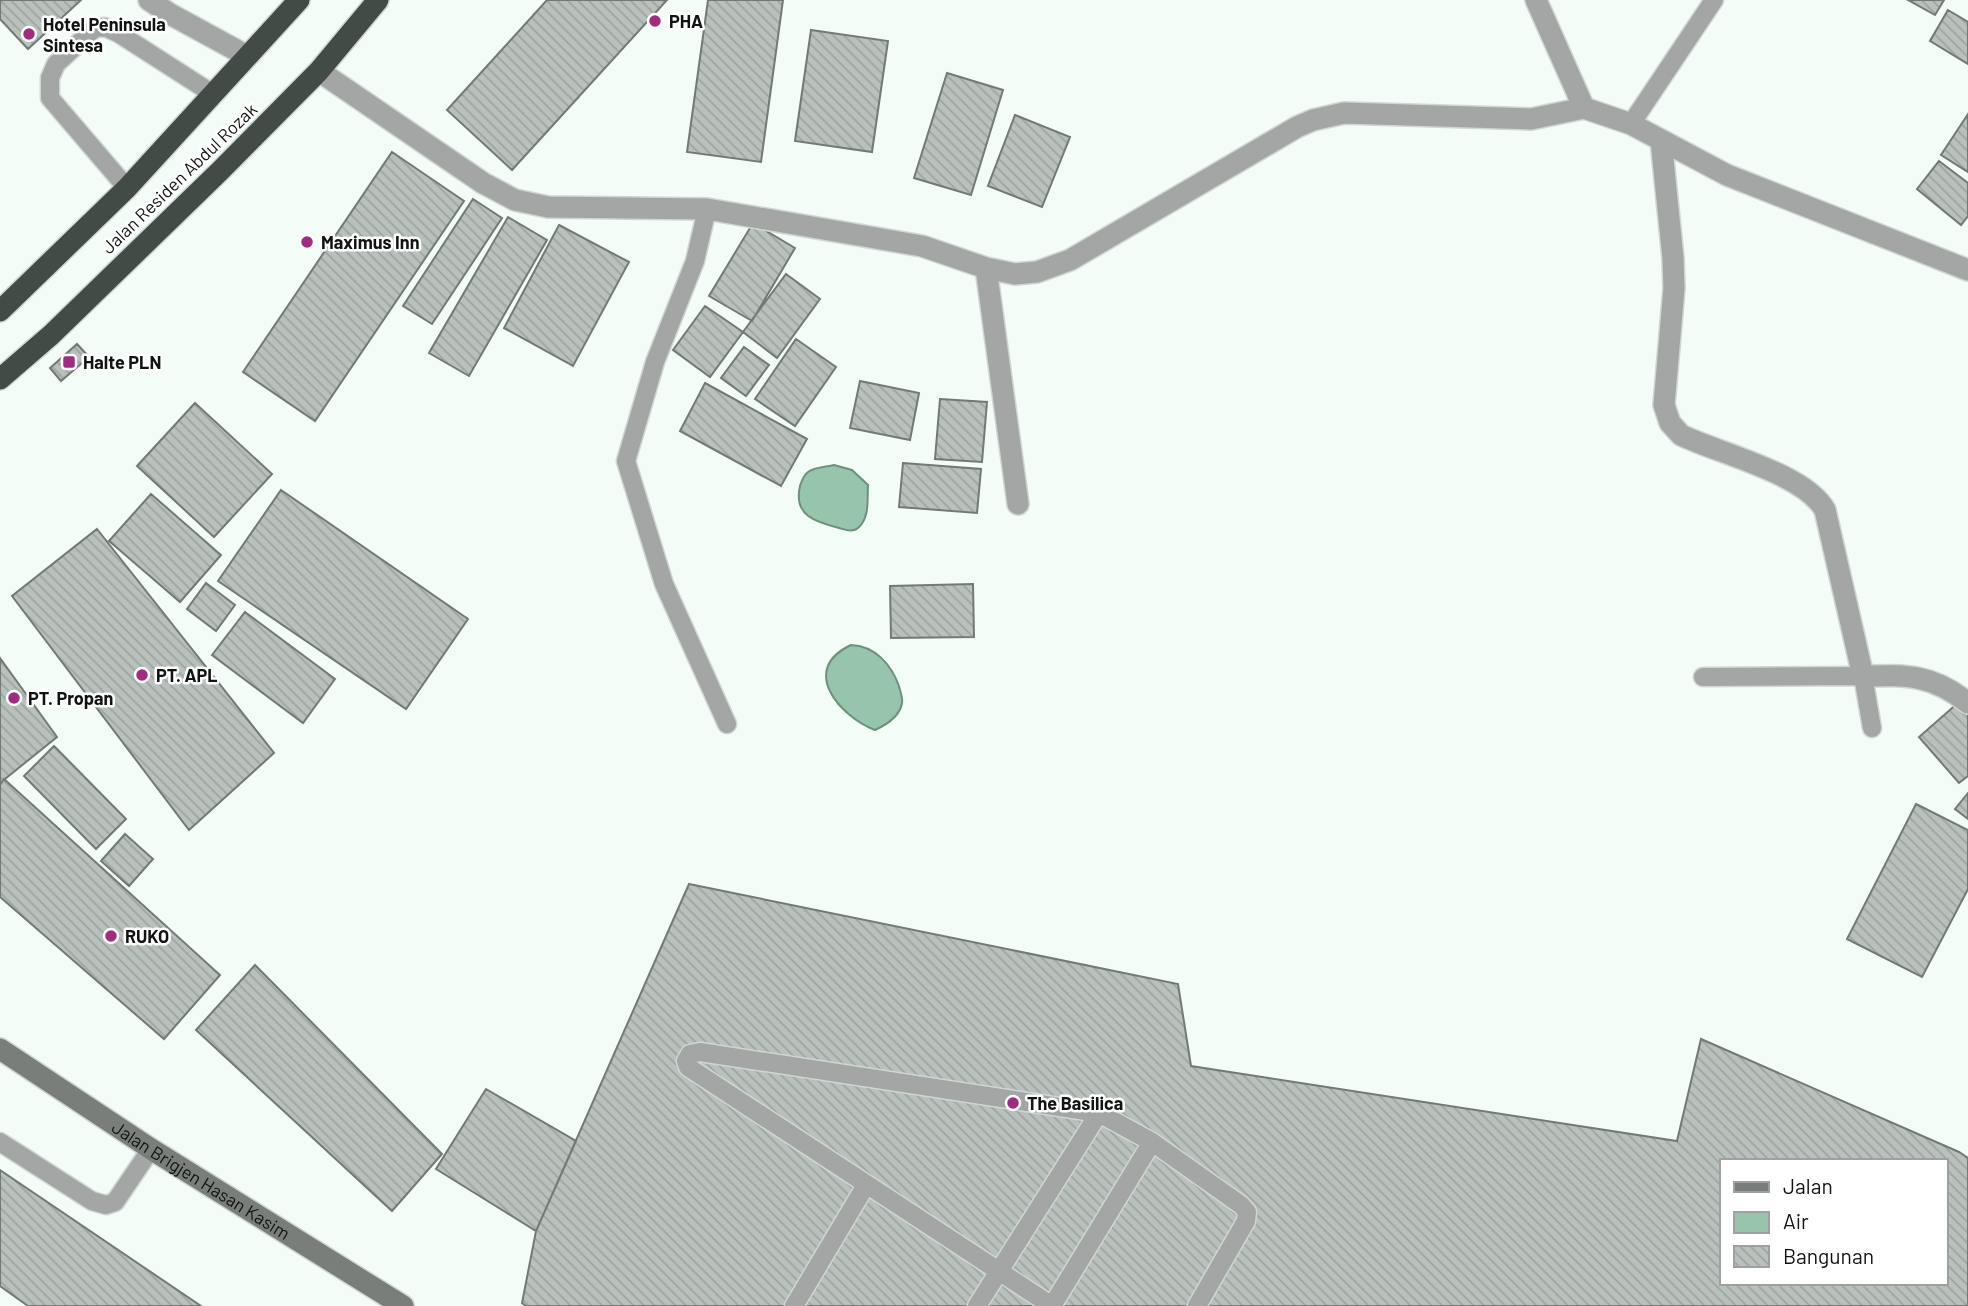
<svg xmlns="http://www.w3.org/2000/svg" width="1968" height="1306" font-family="Barlow,sans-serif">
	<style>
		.water { fill: #96c5ab; stroke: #6e907d; stroke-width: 2 }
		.building { fill: url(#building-back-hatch); stroke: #727a75; stroke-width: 2; fill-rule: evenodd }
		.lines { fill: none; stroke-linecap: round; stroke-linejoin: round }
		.lane-casing { stroke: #cfd7d2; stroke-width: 21 }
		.street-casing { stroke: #cfd7d2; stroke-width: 24 }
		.secondary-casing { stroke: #cfd7d2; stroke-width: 24 }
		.highway-casing { stroke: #cfd7d2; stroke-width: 24 }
		.lane { stroke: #a3a6a4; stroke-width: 18 }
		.street { stroke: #a3a6a4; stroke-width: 21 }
		.secondary { stroke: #797e7b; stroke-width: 21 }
		.highway { stroke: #434b46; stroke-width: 21 }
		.poi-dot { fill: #a12b83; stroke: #fff; stroke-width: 2.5 }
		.labels { text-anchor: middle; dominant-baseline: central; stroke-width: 5; stroke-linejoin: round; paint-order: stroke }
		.poi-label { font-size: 18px; font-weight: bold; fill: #101312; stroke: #fff; text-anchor: start }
		.street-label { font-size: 18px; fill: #101312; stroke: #fff }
	</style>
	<defs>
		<pattern id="building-back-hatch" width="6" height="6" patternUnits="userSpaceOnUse" patternTransform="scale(1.75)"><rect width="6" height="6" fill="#b9c1bc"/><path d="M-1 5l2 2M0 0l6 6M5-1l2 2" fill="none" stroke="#9ea5a1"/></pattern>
	</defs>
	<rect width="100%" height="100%" fill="#f3fcf7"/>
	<!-- water -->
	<path class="water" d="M 834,465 L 852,470 L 868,485 C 867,498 870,517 859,527 C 853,533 846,530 839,528 C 816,522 793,516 800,486 C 802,480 803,476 808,472 C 814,467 826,467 834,465 Z
		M 851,645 C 875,646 891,664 899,686 C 900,691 903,698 902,703 C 900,716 886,725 875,730 C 839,716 799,669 851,645 Z"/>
	<!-- building -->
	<path class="building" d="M 0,0 L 81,0 L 28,49 L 0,19 Z
		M 547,0 L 667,0 L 512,170 L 447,110 Z
		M 708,0 L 783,0 L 761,162 L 687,152 Z
		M 1908,0 L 1944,0 L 1935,15 Z
		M 1948,10 L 1968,22 L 1968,64 L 1930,41 Z
		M 811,30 L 888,41 L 872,152 L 795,141 Z
		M 947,73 L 1003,90 L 971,195 L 914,178 Z
		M 1968,114 L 1968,172 L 1941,155 Z
		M 1015,115 L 1070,137 L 1042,207 L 988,186 Z
		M 392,152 L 464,201 L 315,421 L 243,372 Z
		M 1939,161 L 1968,183 L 1968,216 L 1961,225 L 1917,189 Z
		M 473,199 L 502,218 L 432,324 L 403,306 Z
		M 508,217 L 547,240 L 469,376 L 429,353 Z
		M 753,223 L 795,248 L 752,321 L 709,296 Z
		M 559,225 L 629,262 L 573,366 L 504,328 Z
		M 786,274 L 820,299 L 777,358 L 743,332 Z
		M 705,306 L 743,332 L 710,377 L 673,350 Z
		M 796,339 L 836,367 L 795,426 L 755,399 Z
		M 77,344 L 89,357 L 61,381 L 50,368 Z
		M 744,347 L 769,365 L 746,396 L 721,378 Z
		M 860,381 L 919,393 L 910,440 L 850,428 Z
		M 705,383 L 807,439 L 781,486 L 680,431 Z
		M 940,399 L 987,402 L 982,462 L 935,459 Z
		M 195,403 L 272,474 L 214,537 L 137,466 Z
		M 903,463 L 981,469 L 977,513 L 899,507 Z
		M 281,490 L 468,619 L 406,709 L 218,581 Z
		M 151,494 L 221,555 L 180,602 L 109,541 Z
		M 97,529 L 274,753 L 189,830 L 12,596 Z
		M 206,583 L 235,605 L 216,631 L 187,609 Z
		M 973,584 L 974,637 L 891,638 L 890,586 Z
		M 245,612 L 335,679 L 303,723 L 212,655 Z
		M 0,658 L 57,737 L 0,783 Z
		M 1959,702 L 1968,713 L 1968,776 L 1959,783 L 1919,737 Z
		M 54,746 L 126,819 L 96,849 L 24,776 Z
		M 4,779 L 220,975 L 164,1039 L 0,897 L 0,785 Z
		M 1968,793 L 1968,819 L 1955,809 Z
		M 1916,804 L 1968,830 L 1968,889 L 1922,977 L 1847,939 Z
		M 125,834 L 153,859 L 129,886 L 101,861 Z
		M 689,884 L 1178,984 L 1191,1066 L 1677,1141 L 1701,1039 L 1959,1152 L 1968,1158 L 1968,1306 L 526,1306 L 522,1303 L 536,1231 ZM 1721,1161 L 1945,1161 L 1945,1283 L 1721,1283 Z
		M 255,965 L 442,1154 L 392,1211 L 196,1030 Z
		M 486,1089 L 576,1141 L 536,1231 L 436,1169 Z
		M 0,1170 L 201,1306 L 28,1306 L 0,1286 Z"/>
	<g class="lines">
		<!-- lane casing -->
		<g class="lane-casing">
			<path id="lane" d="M 1631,124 L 1714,0
				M 127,188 L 50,98 L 50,78 L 56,64 L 95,28 L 105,27 L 118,33 L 213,94
				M 707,209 L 695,261 L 655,362 L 626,461 L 664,584 L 727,724
				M 1703,677 L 1863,676 L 1872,728
				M 0,1142 L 92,1201 L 106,1205 L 115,1202 L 151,1149
				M 1152,1142 L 1052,1306 L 688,1067 L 686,1061 L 690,1054 L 700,1052 L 1099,1113 L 1152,1142 L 1241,1205 L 1247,1212 L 1246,1221 L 1197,1306
				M 794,1306 L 866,1185
				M 977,1306 L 1099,1113"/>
		</g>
		<!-- street casing -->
		<g class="street-casing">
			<path id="street" d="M 149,0 L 170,14 L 247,56
				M 1536,0 L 1584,108
				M 319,71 L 483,183 L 515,200 L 548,207 L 707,209 L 922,246 L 986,268 L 1015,274 L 1037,272 L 1070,260 L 1297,127 L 1313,120 L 1344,113 L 1531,119 L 1584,108 L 1631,124 L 1727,175 L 1968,270
				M 1661,140 L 1673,258 L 1674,288 L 1664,405 L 1670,423 L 1681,435 C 1720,454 1804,473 1825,510 L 1863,676 C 1907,675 1932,674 1968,703
				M 986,268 L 1018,504"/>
		</g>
		<!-- secondary casing -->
		<g class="secondary-casing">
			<g id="secondary">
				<path id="s1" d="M 0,1049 L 151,1149 L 403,1306"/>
			</g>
		</g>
		<!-- highway casing -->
		<g class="highway-casing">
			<path id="highway" d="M 0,311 L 127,188 L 299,0
				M 0,379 L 51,335 L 220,171 L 319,71 L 378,0"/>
		</g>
		<!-- lane -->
		<use href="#lane" class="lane"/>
		<!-- street -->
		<use href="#street" class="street"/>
		<!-- secondary -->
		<use href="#secondary" class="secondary"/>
		<!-- highway -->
		<use href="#highway" class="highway"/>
	</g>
	<!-- markers -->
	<g class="poi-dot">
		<circle cx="655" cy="21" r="7"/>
		<circle cx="29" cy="34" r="7"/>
		<circle cx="307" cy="242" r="7"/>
		<rect x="62" y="355" width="14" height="14" rx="3.5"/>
		<circle cx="142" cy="675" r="7"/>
		<circle cx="14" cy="698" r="7"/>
		<circle cx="111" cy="936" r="7"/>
		<circle cx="1013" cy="1103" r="7"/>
	</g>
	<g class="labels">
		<!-- poi labels -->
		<g class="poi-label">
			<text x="669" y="21">PHA</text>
			<text x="43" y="24">Hotel Peninsula<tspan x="43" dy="21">Sintesa</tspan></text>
			<text x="321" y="242">Maximus Inn</text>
			<text x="83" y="362">Halte PLN</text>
			<text x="156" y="675">PT. APL</text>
			<text x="28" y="698">PT. Propan</text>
			<text x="125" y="936">RUKO</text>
			<text x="1027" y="1103">The Basilica</text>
		</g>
		<!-- street labels -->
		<g class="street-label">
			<text transform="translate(179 178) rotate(-44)">Jalan Residen Abdul Rozak</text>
			<text stroke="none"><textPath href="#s1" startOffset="240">Jalan Brigjen Hasan Kasim</textPath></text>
		</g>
	</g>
	<!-- legend -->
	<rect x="1720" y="1159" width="228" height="126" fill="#ffffff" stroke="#9fa1a0" stroke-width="2"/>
	<rect x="1734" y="1182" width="35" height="10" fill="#797e7b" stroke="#9fa1a0" stroke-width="2"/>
	<text x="1783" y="1194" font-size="21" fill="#101312">Jalan</text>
	<rect x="1734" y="1212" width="35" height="21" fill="#96c5ab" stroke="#9fa1a0" stroke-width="2"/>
	<text x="1783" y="1229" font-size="21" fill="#101312">Air</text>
	<rect x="1734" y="1246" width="35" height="21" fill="url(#building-back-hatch)" stroke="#9fa1a0" stroke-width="2"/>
	<text x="1783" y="1264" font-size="21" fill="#101312">Bangunan</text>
</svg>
